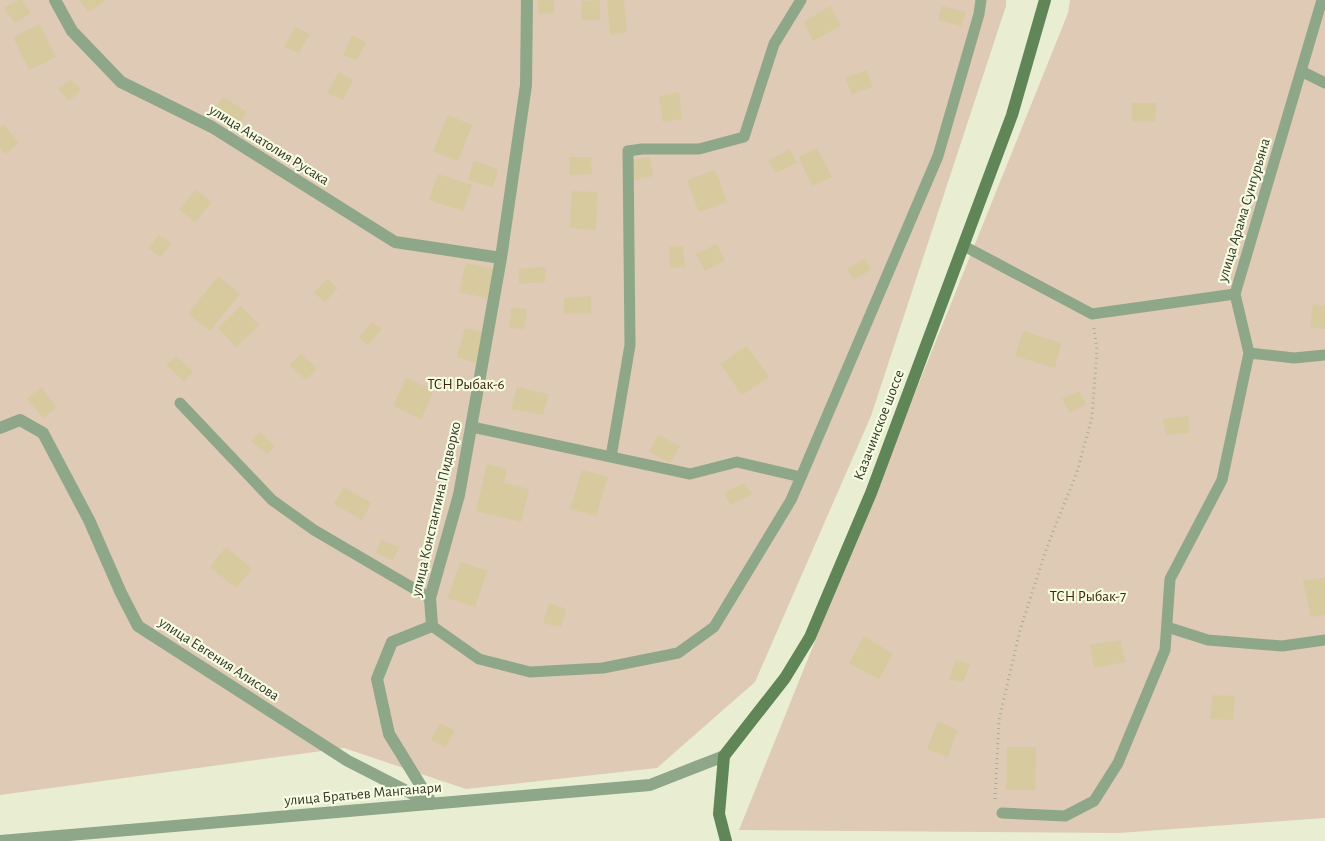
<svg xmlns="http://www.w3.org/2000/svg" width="1325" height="841" font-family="'Alegreya Sans',sans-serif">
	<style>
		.green { fill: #decab5 }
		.building { fill: #d7ca9f }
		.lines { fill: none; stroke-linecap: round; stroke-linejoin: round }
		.path { stroke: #a8ac97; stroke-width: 3; stroke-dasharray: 1 4; stroke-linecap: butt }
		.lane { stroke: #8ea788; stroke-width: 11 }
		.street { stroke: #8ea788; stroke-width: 12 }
		.secondary { stroke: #608658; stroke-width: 12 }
		.labels { text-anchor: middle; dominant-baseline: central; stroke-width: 4.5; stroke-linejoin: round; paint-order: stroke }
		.street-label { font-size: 15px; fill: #33352b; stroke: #f6fce0 }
		.park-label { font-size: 15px; fill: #3d270b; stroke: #f6fce0 }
	</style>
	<rect width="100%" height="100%" fill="#e9eed3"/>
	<!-- green -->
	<path class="green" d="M 0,0 L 1006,0 L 1006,6 L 871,416 L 755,682 L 657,768 L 466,789 L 344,748 L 0,795 Z
		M 1070,0 L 1325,0 L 1325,818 L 1119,833 L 739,830 L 1068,13 Z"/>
	<!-- building -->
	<path class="building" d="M 18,0 L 22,0 L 31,13 L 15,23 L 4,8 Z
		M 80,0 L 106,0 L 88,12 Z
		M 538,0 L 554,0 L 554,13 L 538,14 Z
		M 600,0 L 600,20 L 581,20 L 582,1 Z
		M 607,0 L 624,0 L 627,32 L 610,35 Z
		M 830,6 L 841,26 L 813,41 L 804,22 Z
		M 942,6 L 966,12 L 961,26 L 938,20 Z
		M 40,24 L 56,57 L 29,70 L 13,37 Z
		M 295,27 L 310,34 L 299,53 L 284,47 Z
		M 352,35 L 366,42 L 357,60 L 343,55 Z
		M 867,70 L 872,87 L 852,94 L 845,78 Z
		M 339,72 L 353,80 L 343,100 L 327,93 Z
		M 71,79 L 81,90 L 69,101 L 58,89 Z
		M 679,92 L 682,119 L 663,122 L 659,96 Z
		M 223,97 L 247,112 L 236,129 L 212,114 Z
		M 1132,103 L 1156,103 L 1155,122 L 1132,121 Z
		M 448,115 L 472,125 L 458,161 L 433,151 Z
		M 4,124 L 19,143 L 5,154 L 0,148 L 0,127 Z
		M 817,148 L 832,177 L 812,186 L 799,157 Z
		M 790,149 L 797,163 L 776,173 L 768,161 Z
		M 569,157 L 591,157 L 592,174 L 570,175 Z
		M 650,157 L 653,176 L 634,180 L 631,160 Z
		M 474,161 L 498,169 L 493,187 L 468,180 Z
		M 715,170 L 727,202 L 699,212 L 687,180 Z
		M 438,174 L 472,185 L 463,211 L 429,200 Z
		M 196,190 L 212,202 L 195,222 L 179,209 Z
		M 572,191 L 597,192 L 596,230 L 570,228 Z
		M 159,235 L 171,244 L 161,257 L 148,248 Z
		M 717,244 L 725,260 L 705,271 L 696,254 Z
		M 683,246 L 685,267 L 670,268 L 669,247 Z
		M 865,258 L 871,270 L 854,279 L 847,269 Z
		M 466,263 L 494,269 L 487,298 L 459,292 Z
		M 546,267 L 545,282 L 519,284 L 519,269 Z
		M 218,276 L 240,294 L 210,331 L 188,314 Z
		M 327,279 L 338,288 L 325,302 L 314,293 Z
		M 591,296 L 591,313 L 564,314 L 564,298 Z
		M 1313,304 L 1325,306 L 1325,329 L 1310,327 Z
		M 241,306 L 259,325 L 236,347 L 218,328 Z
		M 511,308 L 527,309 L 524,329 L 509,328 Z
		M 372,322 L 382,329 L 368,345 L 359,337 Z
		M 465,328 L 483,332 L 476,363 L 457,357 Z
		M 1023,331 L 1061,343 L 1055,368 L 1015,356 Z
		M 747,346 L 769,377 L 742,395 L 720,364 Z
		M 301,354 L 317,368 L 306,380 L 289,365 Z
		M 176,356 L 193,372 L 184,381 L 166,365 Z
		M 406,378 L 434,390 L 421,419 L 393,406 Z
		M 41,387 L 57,407 L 43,418 L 27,399 Z
		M 517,387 L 549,394 L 543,415 L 511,409 Z
		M 1079,391 L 1086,404 L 1070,413 L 1062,399 Z
		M 1188,416 L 1189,433 L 1166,435 L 1163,419 Z
		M 260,432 L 275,446 L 267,454 L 251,441 Z
		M 658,435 L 680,446 L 670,463 L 649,451 Z
		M 487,464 L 507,469 L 504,483 L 529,489 L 521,522 L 476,511 Z
		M 582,470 L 608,477 L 596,516 L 570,509 Z
		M 744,483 L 752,494 L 731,505 L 724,493 Z
		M 344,487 L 371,503 L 362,520 L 334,504 Z
		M 381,540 L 399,547 L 393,560 L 376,553 Z
		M 226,547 L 252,569 L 236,588 L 210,567 Z
		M 460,562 L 487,571 L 475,607 L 448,598 Z
		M 1325,578 L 1325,615 L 1311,617 L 1303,581 Z
		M 549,603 L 566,609 L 561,627 L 543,623 Z
		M 864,636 L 893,654 L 879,679 L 849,663 Z
		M 1121,640 L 1125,662 L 1094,668 L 1090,645 Z
		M 956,660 L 970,664 L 963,682 L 949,679 Z
		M 1213,695 L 1235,696 L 1233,720 L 1210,719 Z
		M 938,721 L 957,730 L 948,757 L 927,749 Z
		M 440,723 L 455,731 L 445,747 L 431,740 Z
		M 1007,747 L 1036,747 L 1035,790 L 1006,790 Z"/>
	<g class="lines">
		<!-- path -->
		<path class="path" d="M 995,799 L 999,720 L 1020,630 L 1047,547 L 1077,472 L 1092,417 L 1097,350 L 1094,328"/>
		<!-- lane -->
		<path class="lane" d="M 1301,71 L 1325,83
			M 964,246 L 1092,314 L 1235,294
			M 1249,353 L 1294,358 L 1325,355
			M 180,403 L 272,500 L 314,530 L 430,598
			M 472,427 L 690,474 L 737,462 L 801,477
			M 611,457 L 630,345 L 628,151 L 642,149 L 699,149 L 744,137 L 774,44 L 801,0
			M 432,626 L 479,659 L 530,672 L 603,668 L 678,653 L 714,627 L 791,500 L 801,477 L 938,156 L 979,14 L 981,0
			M 1167,627 L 1208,640 L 1282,646 L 1325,640
			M 1002,813 L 1065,816 L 1094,801 L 1118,763 L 1165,650 L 1170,579 L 1222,480 L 1249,353 L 1235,294 L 1322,0"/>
		<!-- street -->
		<path class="street" d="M 55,0 L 72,31 L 121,82 L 212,127 L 395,242 L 501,258
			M 0,428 L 20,420 L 43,433 L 89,520 L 121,593 L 138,626 L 348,761 L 432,804
			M 432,804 L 389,734 L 377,679 L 392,642 L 432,626 L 430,598 L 459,495 L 501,258 L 526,85 L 527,0
			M 0,841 L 650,785 L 724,756"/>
		<!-- secondary -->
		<path class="secondary" d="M 726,841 L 719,814 L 724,756 L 785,678 L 810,637 L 871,493 L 1012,115 L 1045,0"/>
	</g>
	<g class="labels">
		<!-- street labels -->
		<g class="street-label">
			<text transform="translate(269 145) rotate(32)">улица Анатолия Русака</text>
			<text transform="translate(1244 210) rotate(-73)">улица Арама Сунгурьяна</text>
			<text transform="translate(879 425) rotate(-69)">Казачинское шоссе</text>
			<text transform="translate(436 509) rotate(-77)">улица Константина Пидворко</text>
			<text transform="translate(219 659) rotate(33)">улица Евгения Алисова</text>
			<text transform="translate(363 794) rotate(-5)">улица Братьев Манганари</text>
		</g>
		<!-- park labels -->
		<g class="park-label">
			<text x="466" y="384">ТСН Рыбак-6</text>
			<text x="1088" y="596">ТСН Рыбак-7</text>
		</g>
	</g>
</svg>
